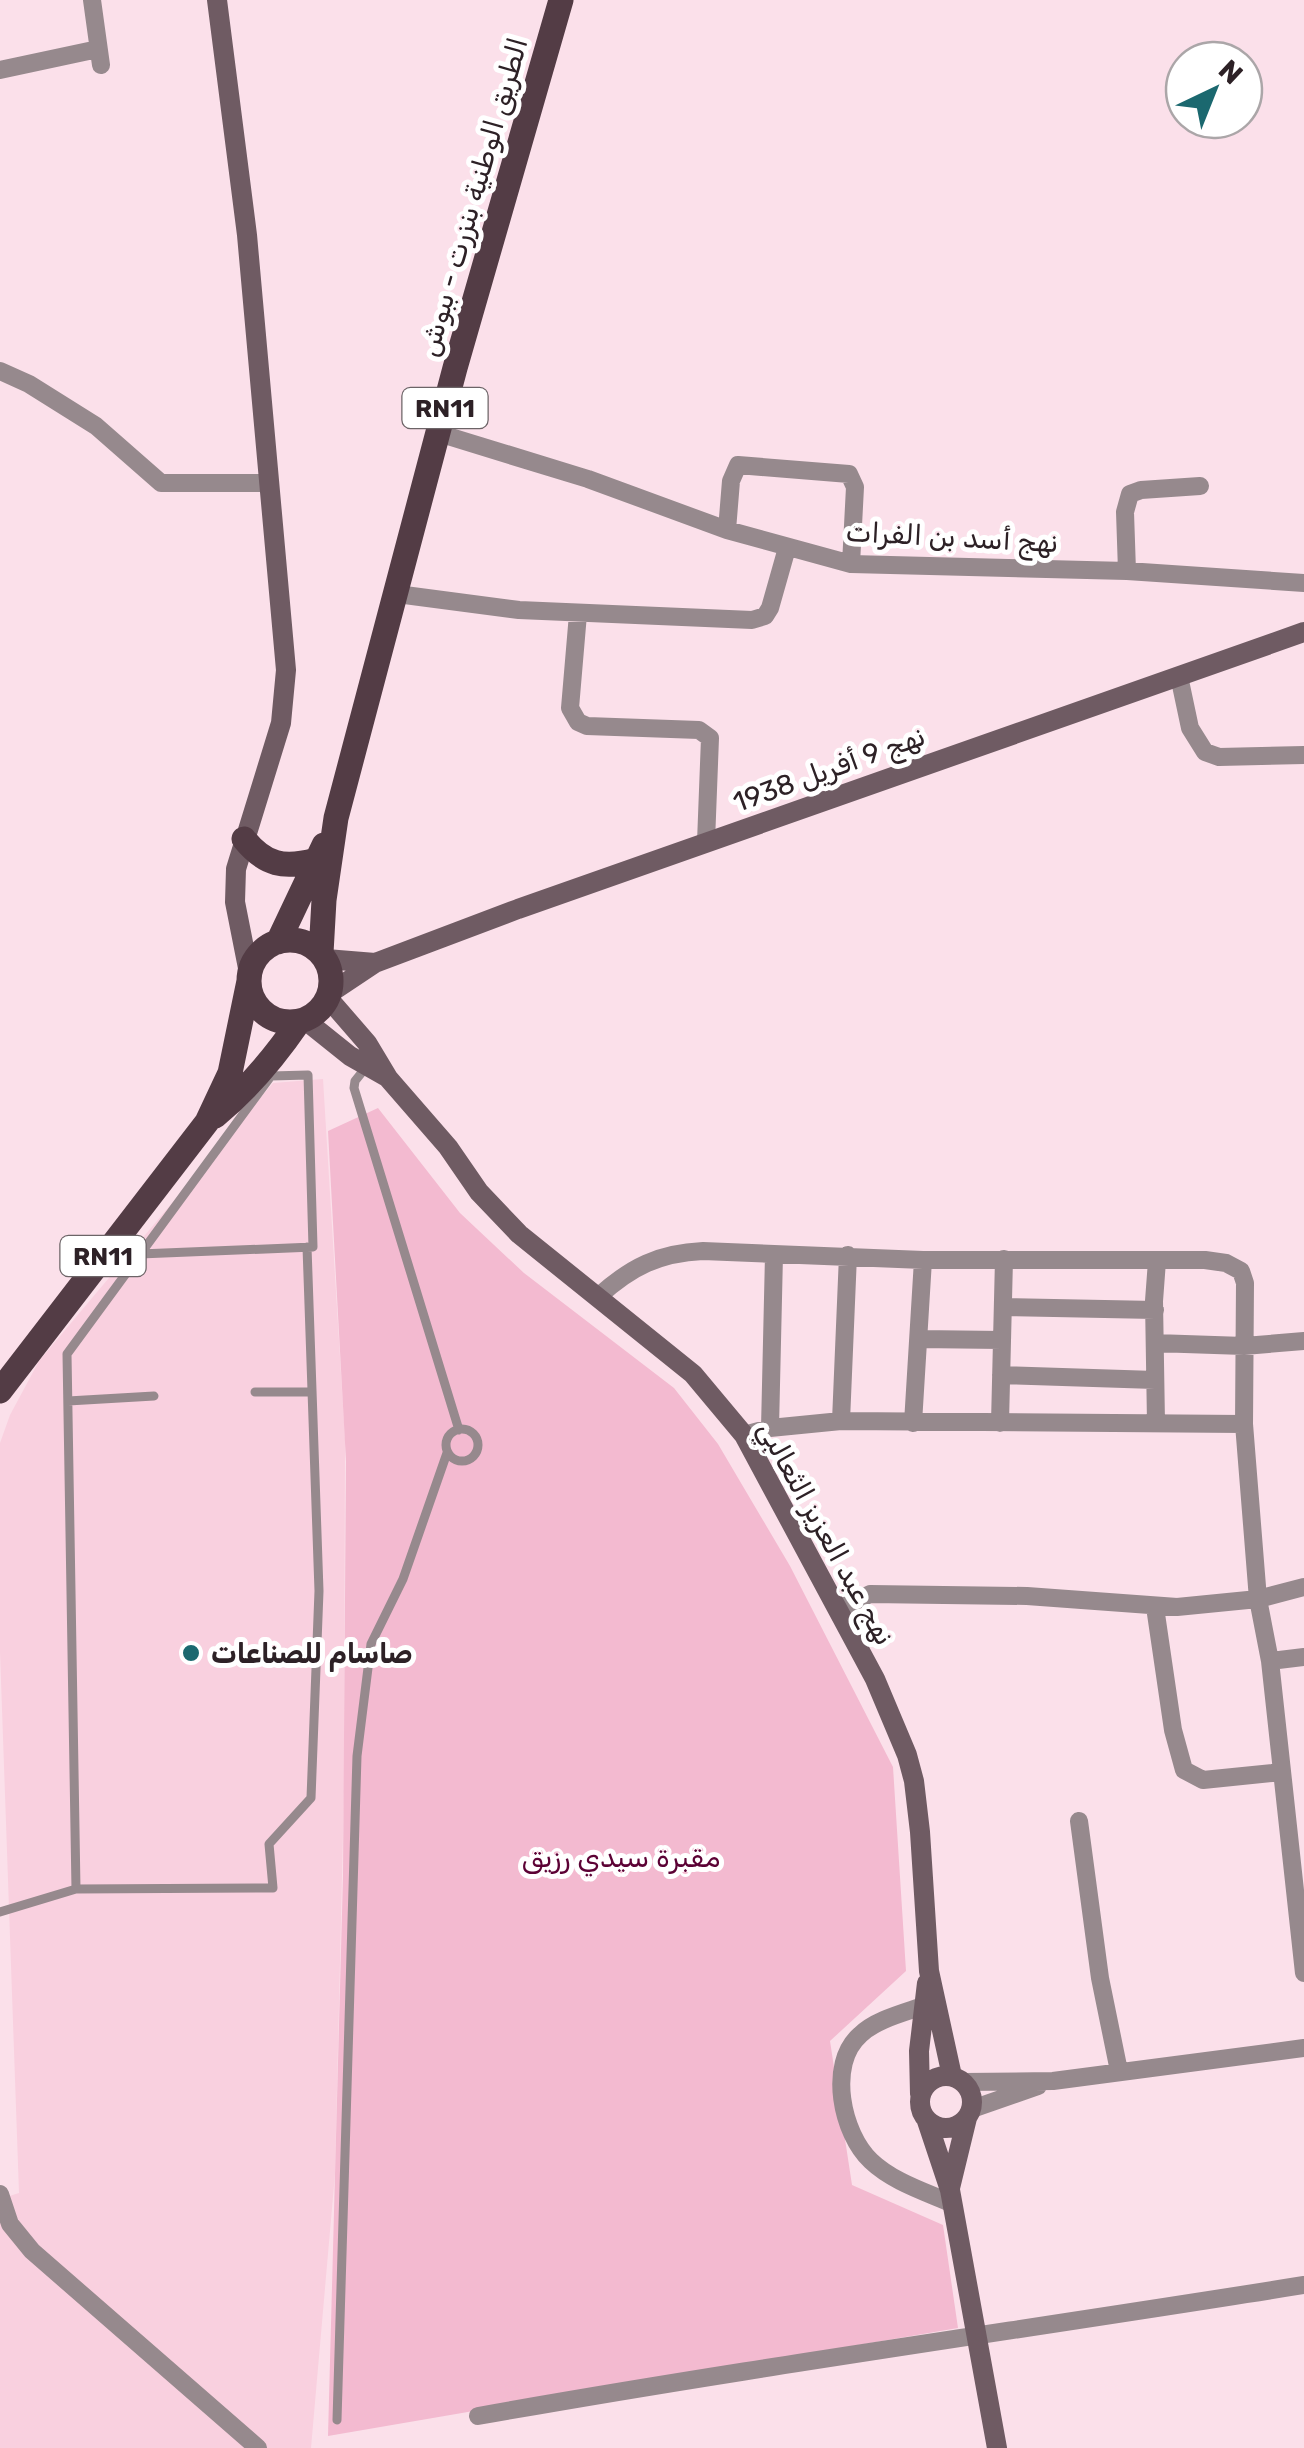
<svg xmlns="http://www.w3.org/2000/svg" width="1304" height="2448" font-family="Rubik,'Noto Naskh Arabic',sans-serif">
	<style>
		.built { fill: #f9d0df }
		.green { fill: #f3bad0 }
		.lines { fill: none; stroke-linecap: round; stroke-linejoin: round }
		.lane { stroke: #96898d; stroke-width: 9 }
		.street { stroke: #96898d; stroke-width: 18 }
		.secondary { stroke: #6f5b63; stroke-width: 20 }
		.primary { stroke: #533c45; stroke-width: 25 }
		.poi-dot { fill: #1b686f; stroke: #fff; stroke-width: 4 }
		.labels { text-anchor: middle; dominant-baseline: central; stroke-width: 10; stroke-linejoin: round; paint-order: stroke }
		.shield { fill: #fff; stroke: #6c6467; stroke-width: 2.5 }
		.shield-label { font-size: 25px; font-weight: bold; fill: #2d2126 }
		.street-label { font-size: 28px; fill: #2d2126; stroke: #fff }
		.poi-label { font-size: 28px; font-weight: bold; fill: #2d2126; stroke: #fff; text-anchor: start }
		.park-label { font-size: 28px; fill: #5c0235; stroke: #fff }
	</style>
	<rect width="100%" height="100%" fill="#fbe0ea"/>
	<!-- built -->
	<path class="built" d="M 323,1079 L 345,1439 L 344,1791 L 335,2174 L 311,2448 L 0,2448 L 0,2199 L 19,2193 L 0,1652 L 0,1443 L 10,1415 L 39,1361 L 273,1083 Z"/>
	<!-- green -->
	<path class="green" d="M 378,1108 L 460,1213 L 524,1273 L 674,1388 L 718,1444 L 790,1566 L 893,1767 L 906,1971 L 830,2041 L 852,2185 L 943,2225 L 958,2328 L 328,2436 L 343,1876 L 346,1461 L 328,1131 Z"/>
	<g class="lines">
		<!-- lane -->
		<path class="lane" d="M 367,1066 L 355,1081 L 354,1088 L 459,1430
			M 255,1392 L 310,1392
			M 68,1401 L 154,1396
			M446 1445a16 16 0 1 1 32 0a16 16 0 1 1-32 0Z
			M 76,1889 L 67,1354 L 271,1076 L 308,1075 L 313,1247 L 140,1254
			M 0,1912 L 76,1889 L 273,1888 L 269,1844 L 311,1798 L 319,1591 L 307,1247
			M 337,2420 L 357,1756 L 371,1644 L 403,1579 L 447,1453"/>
		<!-- street -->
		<path class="street" d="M 92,0 L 101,65
			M 0,70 L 98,49
			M 0,371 L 29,384 L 96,426 L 161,483 L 268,483
			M 438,433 L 588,479 L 727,530 L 851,564 L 1127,571 L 1304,583
			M 727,530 L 731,481 L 738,465 L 849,474 L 855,487 L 851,564
			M 1127,571 L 1125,512 L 1130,494 L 1141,490 L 1200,486
			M 397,594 L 519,610 L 752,620 L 765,616 L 770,608 L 787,548
			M 578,614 L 570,708 L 578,722 L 587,726 L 699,730 L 710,738 L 706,842
			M 1179,676 L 1190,728 L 1205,752 L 1219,757 L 1304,755
			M 599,1296 C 631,1267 659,1253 703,1251 L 923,1260 L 1205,1260 L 1226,1263 L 1241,1271 L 1245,1283 L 1244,1424 L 1258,1599 L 1270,1661 L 1304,1973
			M 1003,1307 L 1155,1310
			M 918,1339 L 1002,1340
			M 1155,1343 L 1244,1346 L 1304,1341
			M 1001,1375 L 1155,1380
			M 841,1421 L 848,1255
			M 913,1423 L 923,1260
			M 1000,1423 L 1004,1259
			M 1156,1423 L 1154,1301 L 1157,1261
			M 770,1428 L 774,1255
			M 744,1435 L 770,1428 L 841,1421 L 1244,1424
			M 1155,1607 L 1173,1730 L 1184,1770 L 1203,1780 L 1281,1772
			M 839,1609 L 870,1594 L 1027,1596 L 1177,1607 L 1258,1599 L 1304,1587
			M 1270,1661 L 1304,1657
			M 1079,1821 L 1100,1978 L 1119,2071
			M 923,2006 C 903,2013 875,2020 860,2035 C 827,2064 842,2134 871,2161 C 893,2182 926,2192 953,2204
			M 963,2082 L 1053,2081 L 1304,2048
			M 972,2109 L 1038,2086
			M 0,2194 L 10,2224 L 32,2251 L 258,2448
			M 478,2416 C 753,2367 1029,2329 1304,2285"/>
		<!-- secondary -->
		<path class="secondary" d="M 217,0 L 247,235 L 286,670 L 281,723 L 236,869 L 235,902 L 249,973
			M 326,959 L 375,963
			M 330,993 L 375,963 L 518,909 L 1304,632
			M 328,998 L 367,1043 L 388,1078 L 448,1147 L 479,1192 L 519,1234 L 693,1374 L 744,1435 L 875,1679 L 907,1755 L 914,1781 L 920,1832 L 929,1971 L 952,2076
			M 305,1020 L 350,1056 L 387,1077
			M920 2102a26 26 0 1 1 52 0a26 26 0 1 1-52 0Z
			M 920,2094 L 919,2051 L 927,1983
			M 927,2121 L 950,2190 L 997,2448
			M 950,2188 L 967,2118"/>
		<!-- primary -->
		<path class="primary" d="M 244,839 C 265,865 284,869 316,860
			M249 981a41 41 0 1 1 82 0a41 41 0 1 1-82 0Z
			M 278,942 L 324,845
			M 321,953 L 324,900 L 336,818 L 455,368 L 561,0
			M 215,1116 C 248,1089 274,1058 298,1023
			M 0,1391 L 207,1122 L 230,1073 L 249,981"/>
	</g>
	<!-- markers -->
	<circle class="poi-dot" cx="191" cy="1653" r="10"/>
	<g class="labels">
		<!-- shield labels -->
		<g class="shield">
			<rect x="402.5" y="388" width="85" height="40" rx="8"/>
			<rect x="60.5" y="1236" width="85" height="40" rx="8"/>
		</g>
		<g class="shield-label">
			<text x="445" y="408">RN11</text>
			<text x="103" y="1256">RN11</text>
		</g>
		<!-- street labels -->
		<g class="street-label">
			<text transform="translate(473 197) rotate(-74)">الطريق الوطنية بنزرت - ببوش</text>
			<text transform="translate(952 537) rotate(3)">نهج أسد بن الفرات</text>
			<text transform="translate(829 769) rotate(-20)">نهج 9 أفريل 1938</text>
			<text transform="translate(826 1533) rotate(61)">نهج عبد العزيز الثعالبي</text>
		</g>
		<!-- poi labels -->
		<g class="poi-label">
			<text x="211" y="1653">صاسام للصناعات</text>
		</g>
		<!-- park labels -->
		<g class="park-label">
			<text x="621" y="1857">مقبرة سيدي رزيق</text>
		</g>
	</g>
	<!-- north arrow -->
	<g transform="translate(1214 90) rotate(43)"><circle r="48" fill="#ffffff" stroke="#aba6a8" stroke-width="2.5"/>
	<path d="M0-8L18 38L0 25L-18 38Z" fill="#1b686f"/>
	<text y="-15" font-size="28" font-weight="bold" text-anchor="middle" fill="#2d2126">N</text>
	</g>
</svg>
